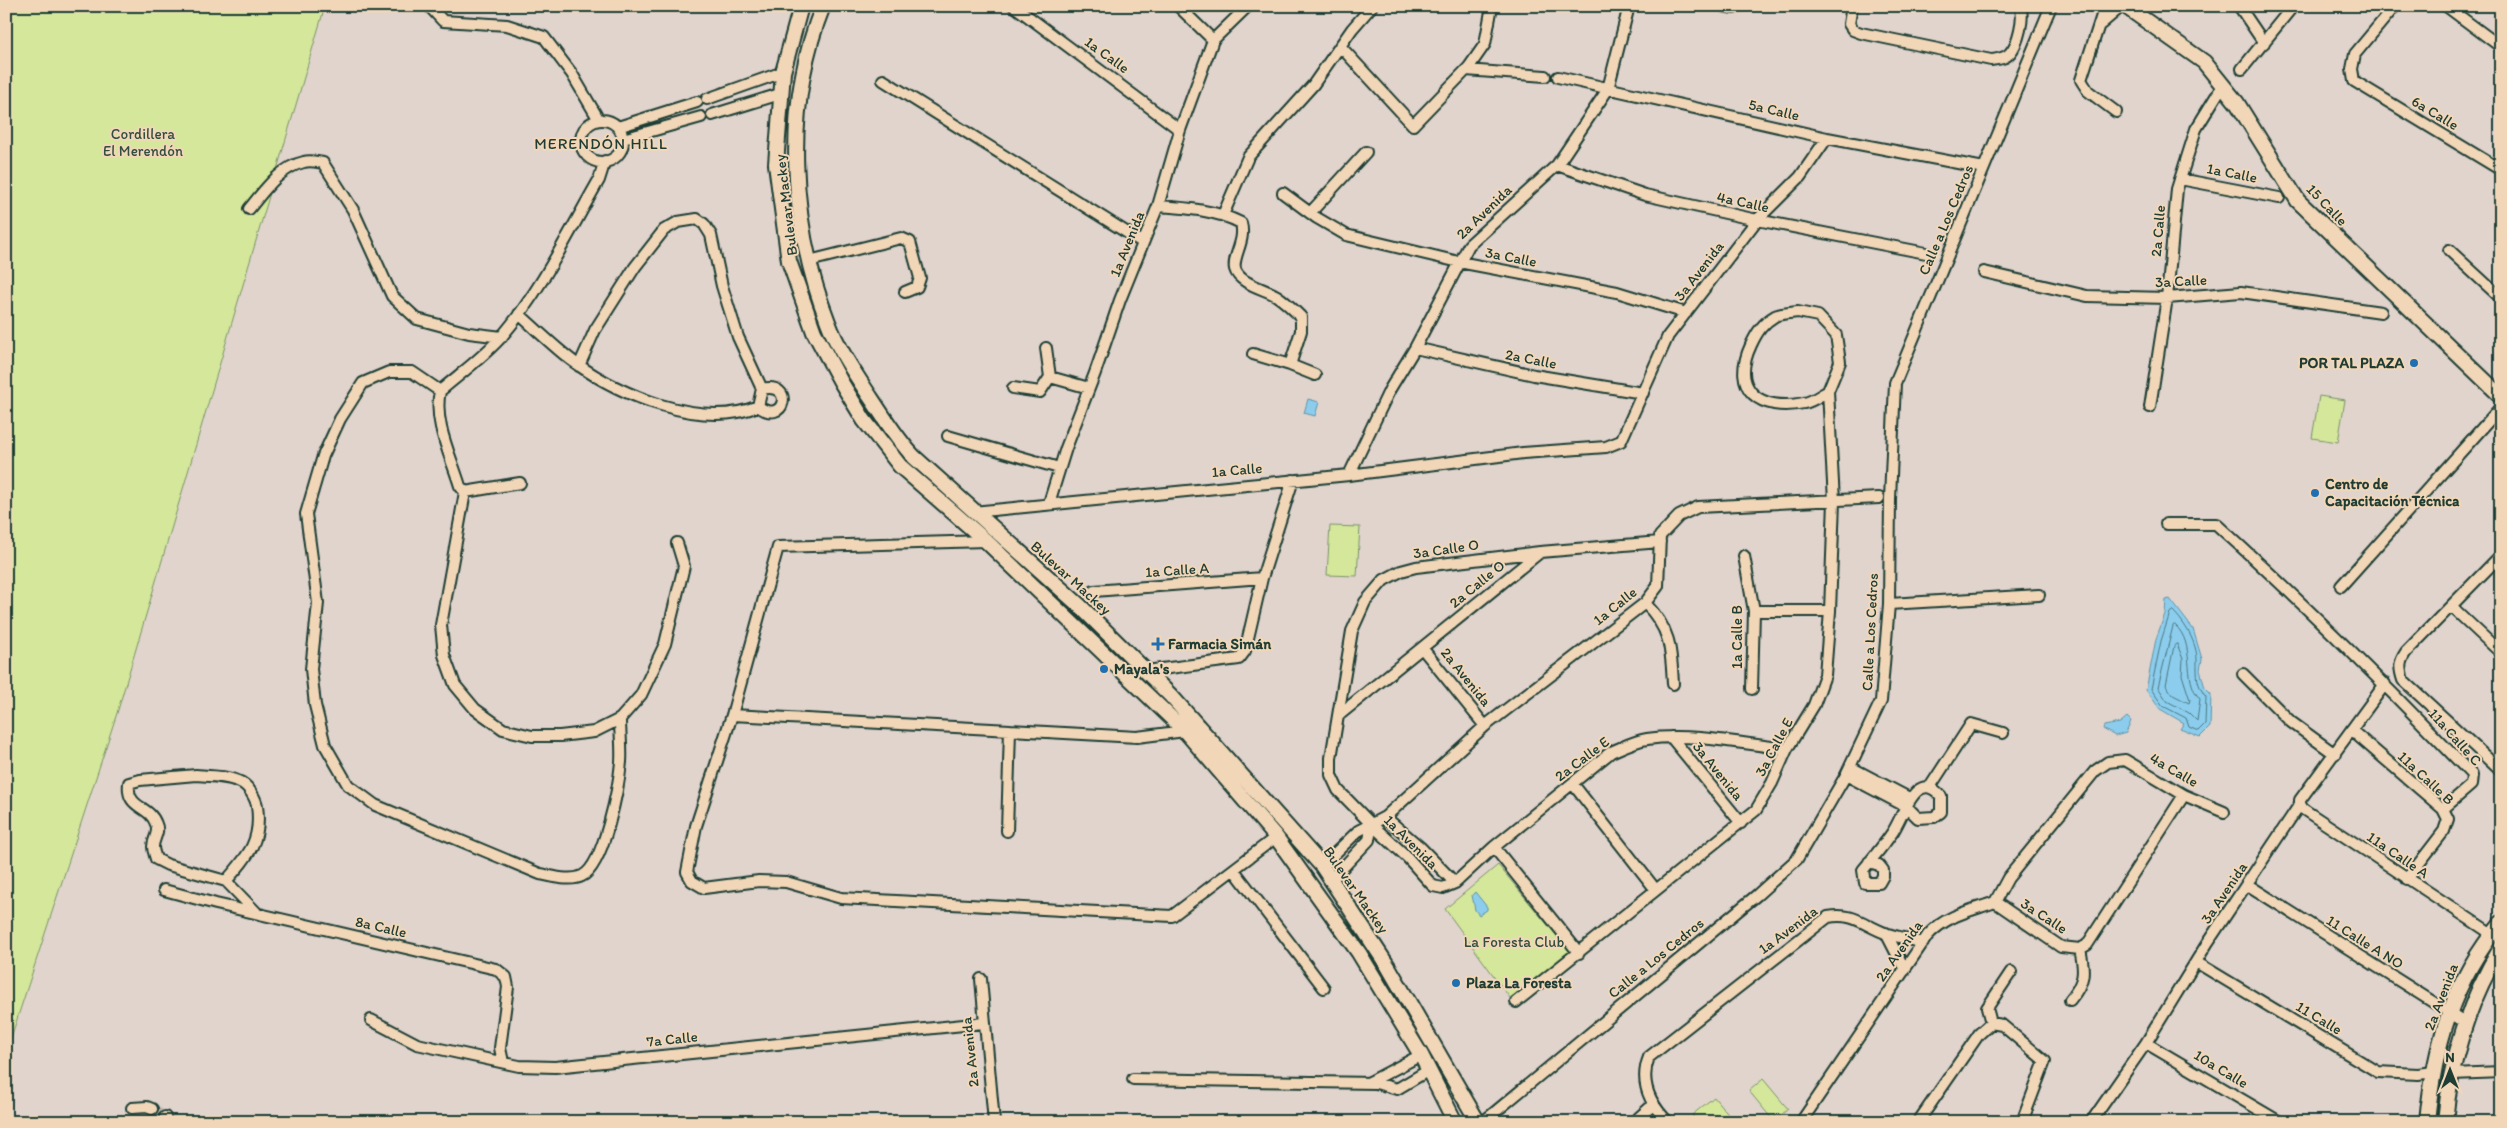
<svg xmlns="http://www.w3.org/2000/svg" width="2507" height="1128" font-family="Itim,sans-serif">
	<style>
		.green { fill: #d4e79b; stroke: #7a9268 }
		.water { fill: #8ccdee; stroke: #6093a4 }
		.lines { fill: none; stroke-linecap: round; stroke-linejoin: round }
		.shore { stroke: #4b777e; stroke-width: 1 }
		.street-tunnel { stroke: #b9b6ae; stroke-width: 10; stroke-dasharray: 10 5; stroke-linecap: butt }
		.street-casing { stroke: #1f3d34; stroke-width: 14 }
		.secondary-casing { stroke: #1f3d34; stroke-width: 18 }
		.street { stroke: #f1d7b8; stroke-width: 10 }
		.secondary { stroke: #f1d7b8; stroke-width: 14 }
		.poi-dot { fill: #1f6fb2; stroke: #f1d7b8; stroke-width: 2 }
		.labels { text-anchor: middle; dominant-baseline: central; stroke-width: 4; stroke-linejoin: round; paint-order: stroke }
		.street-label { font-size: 15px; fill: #1f3d34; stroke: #f1d7b8 }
		.park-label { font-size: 15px; fill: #314e3e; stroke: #f1d7b8 }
		.poi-label { font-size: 15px; font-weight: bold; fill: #1f3d34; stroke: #f1d7b8; text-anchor: start }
		.neighbourhood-label { font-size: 16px; letter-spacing: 1px; fill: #1f3d34; stroke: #f1d7b8 }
	</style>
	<rect width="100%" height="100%" fill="#e0d4cd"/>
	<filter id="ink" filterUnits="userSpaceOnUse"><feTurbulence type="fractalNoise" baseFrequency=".02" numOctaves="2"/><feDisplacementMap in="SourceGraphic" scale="10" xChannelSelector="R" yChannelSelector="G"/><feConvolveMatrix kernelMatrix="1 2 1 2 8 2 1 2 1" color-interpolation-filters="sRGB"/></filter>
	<g filter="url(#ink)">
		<!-- green -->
		<path class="green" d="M 6,6 L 325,6 L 118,710 L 6,1053 Z
			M 2319,396 L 2345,400 L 2338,442 L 2312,438 Z
			M 1330,526 L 1360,527 L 1357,576 L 1327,575 Z
			M 1498,865 L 1571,953 L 1510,998 L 1445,909 Z
			M 1763,1079 L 1788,1109 L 1780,1116 L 1778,1114 L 1772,1119 L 1749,1091 Z
			M 1714,1097 L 1734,1122 L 1698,1122 L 1692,1115 Z"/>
		<!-- water -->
		<path class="water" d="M 1308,399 L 1319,402 L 1315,416 L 1304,413 Z
			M 2170,599 L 2193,629 L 2202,659 L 2200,670 L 2205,688 L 2211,694 L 2210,727 L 2200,737 L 2180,729 L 2184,723 L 2160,709 L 2146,690 L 2156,639 L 2165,614 L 2166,600 Z
			M 2127,717 L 2131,721 L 2126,733 L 2115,736 L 2103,729 L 2104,726 L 2120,723 Z
			M 1475,892 L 1487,907 L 1487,910 L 1479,915 L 1475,910 L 1472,895 Z"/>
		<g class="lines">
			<!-- shore -->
			<path class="shore" d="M 2173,611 C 2185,623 2197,643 2197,660 C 2197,676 2196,684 2206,697 L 2205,724 L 2198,731 L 2189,727 L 2186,718 L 2163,706 L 2151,689 L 2161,641 L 2170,613 Z
				M 2175,625 C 2197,645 2181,678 2200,699 L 2197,721 L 2189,713 L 2167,701 L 2158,687 L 2173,626 Z
				M 2177,644 L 2183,659 L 2182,675 L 2190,700 L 2189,703 L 2173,695 L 2166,685 L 2174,646 Z"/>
			<!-- street-tunnel -->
			<path class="street-tunnel" d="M 152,1109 L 165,1117"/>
			<!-- street casing -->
			<g class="street-casing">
				<path id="street" d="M 429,6 L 443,21 L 507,25 L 544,37 L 572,74 L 599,120
					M 1014,6 L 1180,130
					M 1178,6 L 1213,40
					M 1723,6 L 1734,8 L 1736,6
					M 1852,6 L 1849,24 L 1853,30 L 1861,33 L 1991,60 C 1998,59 2005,59 2010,53 C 2018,44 2025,17 2020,6
					M 2105,6 L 2081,80 L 2088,91 L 2116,112
					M 2239,6 L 2264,43
					M 2395,6 L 2355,54 L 2352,69 L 2354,81 L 2501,170
					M 2446,6 L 2501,47
					M 2101,24 L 2122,6
					M 1340,46 L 1413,125 L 1469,67 L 1485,44 L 1492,6
					M 2242,69 L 2293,6
					M 1466,70 L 1545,76
					M 1558,77 L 1827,138 L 1984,168
					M 883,80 L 1142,242
					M 707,99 L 783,72
					M 712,115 L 780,94
					M581 141a21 21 0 1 1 42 0a21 21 0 1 1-42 0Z
					M 618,127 L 697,102
					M 623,139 L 701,117
					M 1557,165 L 1645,195 L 1757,220 L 1926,253
					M 2180,179 L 2279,198
					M 1283,193 L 1317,218 L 1346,235 L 1459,262 L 1617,292 L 1686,313
					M 1158,206 C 1187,208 1216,210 1241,223 C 1246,242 1232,256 1235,269 C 1239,284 1266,289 1277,296 C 1286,302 1294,310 1301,317 L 1301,331 L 1290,365 L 1253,354
					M 249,209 C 263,192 280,167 304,162 C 310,160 317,162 323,163 L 353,210 L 392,296 L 417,319 L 469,333 L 502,337
					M 1310,213 L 1366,152
					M 1223,215 L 1248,157 L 1313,85 L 1352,29 L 1372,6
					M 2449,250 L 2501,298
					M 809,261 L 901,238 L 910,242 L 920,278 L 917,287 L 905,292
					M 1984,272 L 2087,296 L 2167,298 L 2241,292 L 2381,312
					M 1798,312 L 1818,316 L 1836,335 L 1840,362 L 1828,391 C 1821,395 1812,402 1804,403 C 1760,412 1730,390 1751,345 C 1757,332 1763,323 1775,316 C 1781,313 1791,313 1798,312 Z
					M 519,314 C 537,330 555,348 574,362 C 620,395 702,430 758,406 L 762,389 L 738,337 L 722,286 L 711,235 L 704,224 L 697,219 L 678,222 L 664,230 L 635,267 L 595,330 L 579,366
					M 1046,348 L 1050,377 L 1089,388
					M 1415,348 L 1534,375 L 1643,393
					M 1290,365 L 1315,375
					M 1013,388 L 1040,392 L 1050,377
					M 440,391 C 461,373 485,356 503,335 C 542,289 569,232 599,180 L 605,161
					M 758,406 C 785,427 795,381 762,389
					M 2150,407 L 2167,298 L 2177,189 L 2196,129 L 2223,85
					M 948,436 L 1059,468
					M 1349,475 L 1390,389 L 1415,348 L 1469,245 L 1557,165 L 1608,89 L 1629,6
					M 465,492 L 520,483
					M 1049,503 L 1066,448 L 1095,373 L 1120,300 L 1158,206 L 1180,130 L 1213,40 L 1248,6
					M 973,512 L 1349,475 L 1523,453 L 1606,447 L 1621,441 L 1668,336 L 1757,220 L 1800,177 L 1827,138
					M 2166,524 L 2216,524 C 2305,604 2389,688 2472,775 L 2471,785 L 2443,809
					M 986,541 L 778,547 L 732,715 L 696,826 L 687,872 L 692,881 L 704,888 L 759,881 L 786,882 L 841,898 L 1172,916 L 1276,837
					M 1660,542 L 1540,552 L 1416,567 L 1401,571 L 1384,580 L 1365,602 L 1352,631 L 1331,758 L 1331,775 L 1338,790 L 1372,825 L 1407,857 L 1433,886 L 1443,888 L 1455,883 L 1494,847 L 1611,752 C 1623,747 1634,741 1647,739 C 1688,732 1745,744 1787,749
					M 2501,555 L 2406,652 C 2399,662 2399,668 2403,680 L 2501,771
					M 1744,556 L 1754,611 L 1752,689
					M 2341,586 L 2501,407
					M 1094,591 L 1262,578
					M 1645,603 C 1671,630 1671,648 1673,684
					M 1889,604 L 2039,595
					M 2452,607 L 2501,653
					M 1754,611 L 1830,611
					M 1422,648 L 1485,726
					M 1146,671 L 1239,659 L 1245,651 L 1262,578 L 1293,480
					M 2243,674 L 2291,722 L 2335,754
					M 732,715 L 1137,737 L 1185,731
					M 1339,715 L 1539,553
					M 620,719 C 620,733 622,748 621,762 C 619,785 604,866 582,876 C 570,882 552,876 540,874 L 375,805 L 348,785 L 325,745 L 315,705 L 311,669 L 318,603 L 306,514 L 323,456 L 340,419 L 363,383 L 389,372 L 412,372 L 440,391 C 433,422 451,456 460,486 L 465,492 L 441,625 L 444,655 L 455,685 L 475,709 L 503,729 L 532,736 L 560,736 L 594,732 L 620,719 L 641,695 L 665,644 L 684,566 L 677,543
					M 2351,730 L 2443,809 L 2448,819 L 2444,831 L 2407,879
					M 1671,737 L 1741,823
					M 1850,767 L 1909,798
					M 196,775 C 210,776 229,776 242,783 C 249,787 256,799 257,806 C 262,841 248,856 226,881 L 168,865 L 156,859 C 155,855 153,851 153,847 C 153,838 160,833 156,824 C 149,804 126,810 129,783 L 140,780 Z
					M 1846,775 L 1907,807 L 1918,818 L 1934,817 L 1941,812 L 1941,796 C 1916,767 1903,818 1892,833 C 1883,846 1873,858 1863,870 L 1865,883 L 1879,883 L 1883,876 L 1883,870 L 1879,865 L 1869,862
					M 1573,784 L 1656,890
					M 1930,787 L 1971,724 L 2003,733
					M 2300,804 L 2303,809 L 2492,934
					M 1385,817 L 1420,847 L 1455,883
					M 1007,831 L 1010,730
					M 1494,847 L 1579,953
					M 1322,866 L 1358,831 L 1385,817 L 1485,726 L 1645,603 L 1658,586 L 1660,536 L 1679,516 L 1698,507 L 1879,498
					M 1234,870 L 1324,988
					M 1332,879 L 1369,840 L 1372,825
					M 226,881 L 256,912
					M 2248,885 L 2466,1023
					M 164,890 L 216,904 L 496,969 L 506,977 L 508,987 L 500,1048 L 503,1062
					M 1995,902 L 2061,947 L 2080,949
					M 1886,933 L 1905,970
					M 2080,949 L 2087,945 L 2184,795
					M 2196,962 L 2378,1072 L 2418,1074 L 2434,1072
					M 981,979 L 994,1122
					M 2070,1000 C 2085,982 2085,972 2080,949
					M 1516,1002 L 1756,810 L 1772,783 L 1787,749 L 1814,705 L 1825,675 L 1830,611 L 1834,501 L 1828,391
					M 371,1020 L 417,1044 L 519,1066 L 555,1067 L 983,1023
					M 1991,1023 L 2002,1025 L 2045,1061 L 2022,1122
					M 1991,1023 L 1987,1008 L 2011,972
					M 2146,1043 L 2280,1122
					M 2452,1074 L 2501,1072
					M 1133,1079 L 1376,1083 L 1397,1089 L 1429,1070
					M 1368,1083 L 1421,1055
					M 132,1108 L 147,1107 L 152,1109
					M 165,1117 L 166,1122
					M 1483,1122 L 1757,895 L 1797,859 L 1846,775 L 1881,701 L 1889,604 L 1890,499 L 1895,383 L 2051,6
					M 1634,1122 L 1654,1104
					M 1668,1122 C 1650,1104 1639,1082 1649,1057 L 1828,917 C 1855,912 1864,926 1888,934 C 1899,937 1911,940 1923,943
					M 1801,1122 L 1928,935 C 1947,915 1970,911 1995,902 L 2008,878 L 2095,771 L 2108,762 L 2125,760 L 2184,795 L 2224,812
					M 1918,1122 L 1979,1034 L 1991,1023
					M 2091,1122 L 2146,1043 L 2208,942 L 2300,804 L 2300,800 L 2385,684"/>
			</g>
			<!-- secondary casing -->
			<g class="secondary-casing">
				<path id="secondary" d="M 801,6 L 783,72 L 776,164 L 789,261 L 814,332 L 841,382 L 864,420 L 900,466 L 986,541 L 1185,731 L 1276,837 L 1359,953 L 1421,1055 L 1455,1122
					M 823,6 C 783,106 790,224 828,322 C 838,349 856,375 871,398 C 885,419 897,439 914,457 L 1080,606 L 1171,696 L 1322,866 L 1389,968 L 1478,1122
					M 2125,6 L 2204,62 L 2237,103 L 2298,201 L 2501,396
					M 2427,1122 C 2434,1048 2452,981 2501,923
					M 2445,1122 C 2450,1061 2469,1000 2501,948"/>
			</g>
			<!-- street -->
			<use href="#street" class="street"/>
			<!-- secondary -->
			<use href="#secondary" class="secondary"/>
		</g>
	</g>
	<!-- markers -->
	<g class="poi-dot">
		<circle cx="2414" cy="363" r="5"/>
		<circle cx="2315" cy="493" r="5"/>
		<path d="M1155.5 636.5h5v5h5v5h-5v5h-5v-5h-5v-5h5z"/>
		<circle cx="1104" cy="669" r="5"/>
		<circle cx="1456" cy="983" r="5"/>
	</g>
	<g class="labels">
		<!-- street labels -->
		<g class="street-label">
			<text transform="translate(1107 55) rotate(36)">1a Calle</text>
			<text transform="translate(1774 110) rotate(13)">5a Calle</text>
			<text transform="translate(2435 113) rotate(31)">6a Calle</text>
			<text transform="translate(2232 173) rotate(11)">1a Calle</text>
			<text transform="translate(1743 202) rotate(12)">4a Calle</text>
			<text transform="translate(786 205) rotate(-97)">Bulevar Mackey</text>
			<text transform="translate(2327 205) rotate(46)">15 Calle</text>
			<text transform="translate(1484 212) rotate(-44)">2a Avenida</text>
			<text transform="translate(1946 220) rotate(-67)">Calle a Los Cedros</text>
			<text transform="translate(2158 231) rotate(-85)">2a Calle</text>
			<text transform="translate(1127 244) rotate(-68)">1a Avenida</text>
			<text transform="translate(1511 257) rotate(11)">3a Calle</text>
			<text transform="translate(1699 271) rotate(-52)">3a Avenida</text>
			<text transform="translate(2181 281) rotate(-3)">3a Calle</text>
			<text transform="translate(1531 359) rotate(11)">2a Calle</text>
			<text transform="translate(1237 470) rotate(-5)">1a Calle</text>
			<text transform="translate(1446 549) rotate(-8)">3a Calle O</text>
			<text transform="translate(1177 570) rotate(-4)">1a Calle A</text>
			<text transform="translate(1071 578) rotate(42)">Bulevar Mackey</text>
			<text transform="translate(1477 584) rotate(-39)">2a Calle O</text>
			<text transform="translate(1615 606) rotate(-39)">1a Calle</text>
			<text transform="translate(1870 632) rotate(-87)">Calle a Los Cedros</text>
			<text transform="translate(1737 637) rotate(-90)">1a Calle B</text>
			<text transform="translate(1466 677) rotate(51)">2a Avenida</text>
			<text transform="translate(2455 737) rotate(48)">11a Calle C</text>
			<text transform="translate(1774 747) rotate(-62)">3a Calle E</text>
			<text transform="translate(1582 759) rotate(-37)">2a Calle E</text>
			<text transform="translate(2174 770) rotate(30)">4a Calle</text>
			<text transform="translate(1718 771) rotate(51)">3a Avenida</text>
			<text transform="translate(2426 778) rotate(43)">11a Calle B</text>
			<text transform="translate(1411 842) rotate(45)">1a Avenida</text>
			<text transform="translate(2398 855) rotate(34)">11a Calle A</text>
			<text transform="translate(1356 890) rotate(55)">Bulevar Mackey</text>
			<text transform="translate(2224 893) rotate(-56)">3a Avenida</text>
			<text transform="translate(2044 916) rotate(33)">3a Calle</text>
			<text transform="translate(381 927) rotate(13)">8a Calle</text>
			<text transform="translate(1788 930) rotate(-37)">1a Avenida</text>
			<text transform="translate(2365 942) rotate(32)">11 Calle A NO</text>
			<text transform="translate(1899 951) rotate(-55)">2a Avenida</text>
			<text transform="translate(1656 958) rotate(-39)">Calle a Los Cedros</text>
			<text transform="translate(2441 997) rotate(-69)">2a Avenida</text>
			<text transform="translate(2319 1018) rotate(31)">11 Calle</text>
			<text transform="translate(672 1039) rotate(-6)">7a Calle</text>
			<text transform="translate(970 1052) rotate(-96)">2a Avenida</text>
			<text transform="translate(2221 1069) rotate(31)">10a Calle</text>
		</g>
		<!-- park labels -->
		<g class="park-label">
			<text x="143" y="134">Cordillera<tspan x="143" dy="17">El Merendón</tspan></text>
			<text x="1514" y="942">La Foresta Club</text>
		</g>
		<!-- poi labels -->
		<g class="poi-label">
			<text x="2404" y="363" text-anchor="end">POR TAL PLAZA</text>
			<text x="2325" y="484">Centro de<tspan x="2325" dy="17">Capacitación Técnica</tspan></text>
			<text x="1168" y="644">Farmacia Simán</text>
			<text x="1114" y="669">Mayala's</text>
			<text x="1466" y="983">Plaza La Foresta</text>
		</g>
		<!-- neighbourhood labels -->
		<g class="neighbourhood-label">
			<text x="601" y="143">MERENDÓN HILL</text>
		</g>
	</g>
	<!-- margin -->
	<rect width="2507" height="1128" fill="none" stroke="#f1d7b8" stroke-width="25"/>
	<rect x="12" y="12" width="2482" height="1103" fill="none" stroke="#1f3d34" stroke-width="2" filter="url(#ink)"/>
	<!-- north arrow -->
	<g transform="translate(2450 1070)" stroke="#f1d7b8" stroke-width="4" paint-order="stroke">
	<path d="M0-4L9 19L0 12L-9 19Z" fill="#1f3d34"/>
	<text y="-8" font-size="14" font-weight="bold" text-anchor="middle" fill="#1f3d34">N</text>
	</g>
</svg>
